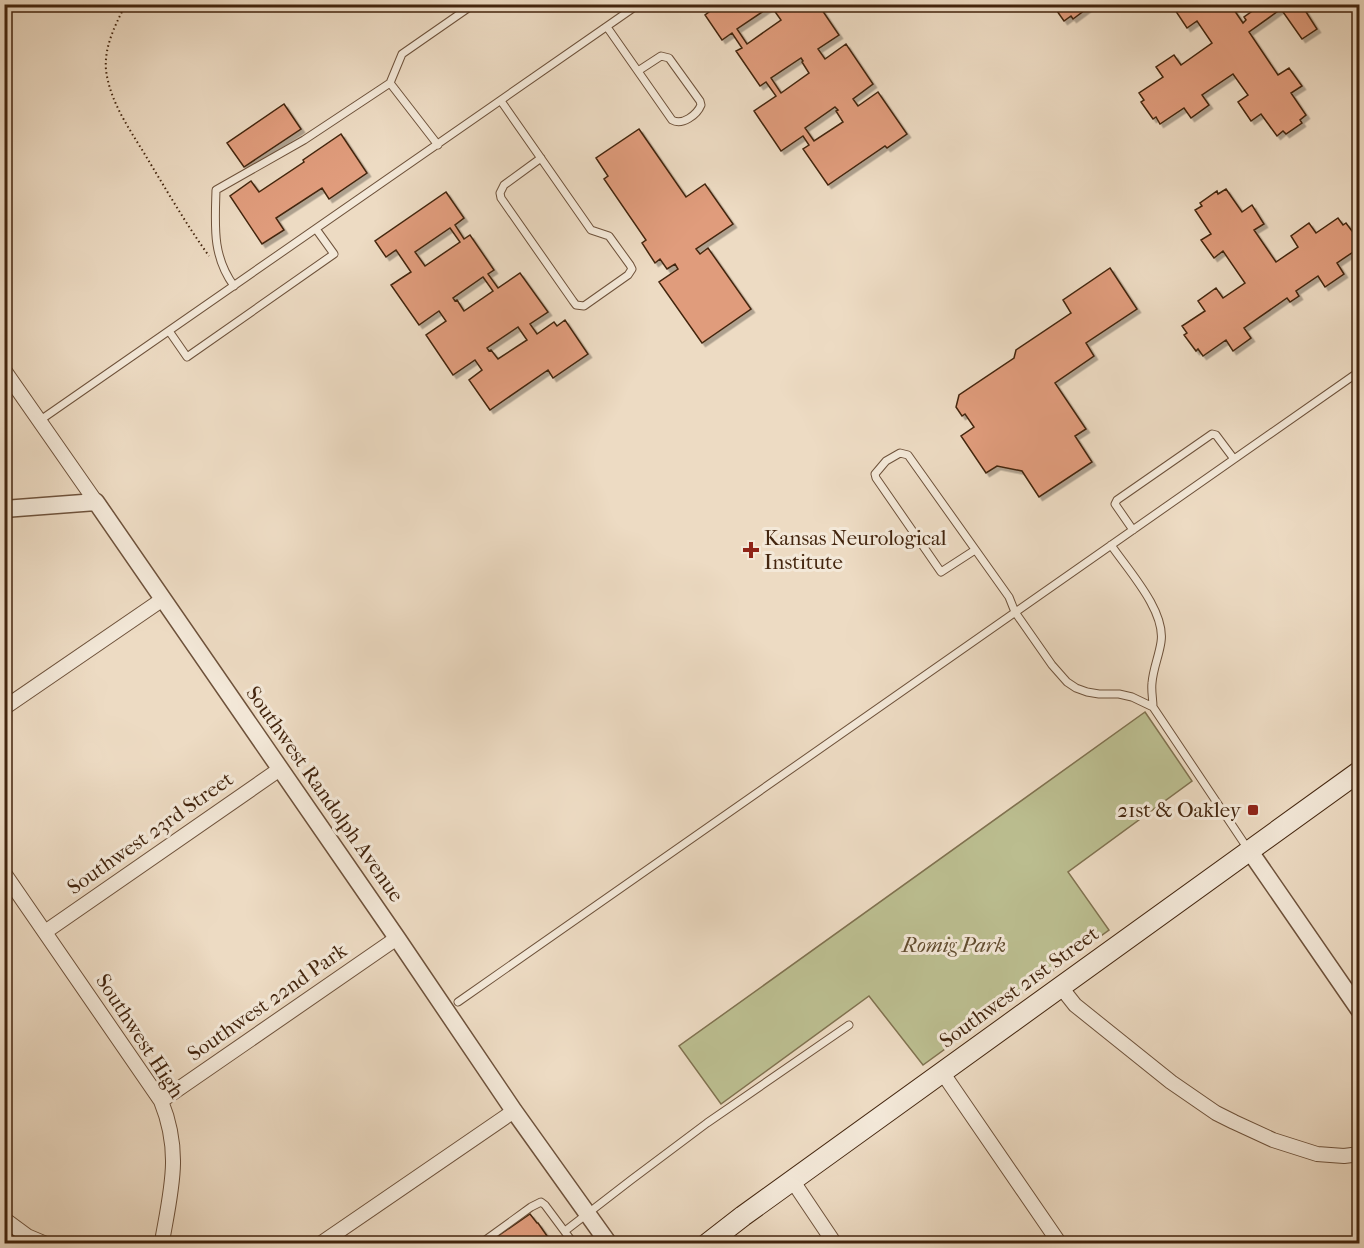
<svg xmlns="http://www.w3.org/2000/svg" width="1364" height="1248" font-family="'IM FELL French Canon',serif">
	<style>
		.green { fill: #bcbf91; stroke: #807250; stroke-width: 1.5 }
		.building { fill: #e09c7b; stroke: #43250e; stroke-width: 1.5; fill-rule: evenodd; filter: url(#shadow) }
		.lines { fill: none; stroke-linecap: round; stroke-linejoin: round }
		.service-casing { stroke: #6e523b; stroke-width: 9 }
		.minor-casing { stroke: #6e523b; stroke-width: 16 }
		.tertiary-casing { stroke: #6e523b; stroke-width: 19 }
		.secondary-casing { stroke: #43250e; stroke-width: 22 }
		.path { stroke: #43250e; stroke-width: 2; stroke-dasharray: 1.5 3; stroke-linecap: butt }
		.service { stroke: #f3e8d8; stroke-width: 7 }
		.minor { stroke: #f3e8d8; stroke-width: 14 }
		.tertiary { stroke: #f3e8d8; stroke-width: 16 }
		.secondary { stroke: #f3e8d8; stroke-width: 20 }
		.poi-dot { fill: #8f2418; stroke: #f3e8d8; stroke-width: 2 }
		.labels { text-anchor: middle; dominant-baseline: central; stroke-width: 6; stroke-linejoin: round; paint-order: stroke }
		.poi-label { font-size: 21px; fill: #43250e; stroke: #f3e8d8; text-anchor: start }
		.street-label { font-size: 21px; fill: #43250e; stroke: #f3e8d8 }
		.park-label { font-size: 21px; font-style: italic; fill: #614c2f; stroke: #f3e8d8 }
	</style>
	<defs>
		<filter id="shadow"><feDropShadow dx="3.5" dy="3.5" stdDeviation="0" flood-color="#0004"/></filter>
	</defs>
	<rect width="100%" height="100%" fill="#eddbc3"/>
	<filter id="stains"><feTurbulence type="fractalNoise" baseFrequency=".00333" numOctaves="4"/><feColorMatrix values="0 0 0 0 .2 0 0 0 0 .09 0 0 0 0 .02 0 0 0 .5 -.17"/></filter>
	<radialGradient id="worn" r=".72"><stop offset=".6" stop-color="#630" stop-opacity="0"/><stop offset="1" stop-color="#630" stop-opacity=".3"/></radialGradient>
	<!-- green -->
	<path class="green" d="M 1145,712 L 1192,781 L 1068,872 L 1109,930 L 923,1065 L 869,996 L 721,1104 L 679,1046 Z"/>
	<!-- building -->
	<path class="building" d="M 720,4 L 788,4 L 791,10 L 799,4 L 818,4 L 839,35 L 818,49 L 825,59 L 846,44 L 873,84 L 853,99 L 858,106 L 878,92 L 907,134 L 887,148 L 885,146 L 828,185 L 803,149 L 809,145 L 803,136 L 781,151 L 754,111 L 776,96 L 766,82 L 760,86 L 736,51 L 742,48 L 732,33 L 722,40 L 705,15 ZM 771,6 L 781,20 L 747,44 L 737,29 ZM 801,58 L 803,61 L 802,62 L 809,73 L 781,93 L 771,78 ZM 835,107 L 838,110 L 836,111 L 843,122 L 814,141 L 805,128 Z
		M 1052,4 L 1087,4 L 1089,7 L 1073,19 L 1071,16 L 1064,21 Z
		M 1183,4 L 1230,4 L 1243,23 L 1246,20 L 1244,17 L 1258,7 L 1256,4 L 1301,4 L 1317,29 L 1302,39 L 1281,9 L 1249,32 L 1278,75 L 1289,68 L 1302,86 L 1291,93 L 1306,115 L 1300,120 L 1302,123 L 1286,134 L 1283,131 L 1277,136 L 1261,114 L 1251,121 L 1238,102 L 1248,95 L 1233,74 L 1202,95 L 1209,105 L 1191,118 L 1184,108 L 1160,124 L 1156,117 L 1153,119 L 1141,102 L 1144,100 L 1139,93 L 1163,77 L 1156,67 L 1174,55 L 1181,65 L 1212,43 L 1197,21 L 1187,28 L 1175,10 Z
		M 284,104 L 301,129 L 244,167 L 227,143 Z
		M 639,129 L 686,197 L 705,184 L 733,224 L 696,249 L 700,254 L 708,248 L 751,309 L 702,343 L 659,282 L 678,269 L 675,264 L 667,269 L 660,259 L 655,263 L 642,243 L 646,240 L 604,179 L 608,176 L 596,158 Z
		M 341,134 L 367,173 L 329,199 L 322,188 L 276,218 L 284,230 L 262,244 L 230,196 L 251,181 L 259,192 L 304,162 L 303,160 Z
		M 1226,189 L 1242,212 L 1252,205 L 1264,224 L 1254,230 L 1276,262 L 1298,247 L 1291,236 L 1309,223 L 1316,233 L 1338,218 L 1343,225 L 1346,223 L 1358,239 L 1355,241 L 1359,248 L 1337,263 L 1344,274 L 1325,287 L 1318,276 L 1296,291 L 1299,296 L 1290,302 L 1287,298 L 1244,328 L 1251,338 L 1233,351 L 1226,340 L 1203,356 L 1198,349 L 1196,351 L 1184,335 L 1187,333 L 1182,326 L 1205,311 L 1198,301 L 1216,288 L 1223,298 L 1245,283 L 1223,251 L 1214,258 L 1201,240 L 1211,234 L 1195,210 L 1202,206 L 1200,203 L 1217,191 L 1218,194 Z
		M 446,192 L 464,218 L 455,225 L 464,239 L 470,235 L 494,270 L 488,274 L 498,288 L 520,273 L 548,312 L 530,324 L 537,334 L 554,322 L 557,326 L 565,320 L 588,354 L 553,378 L 548,370 L 490,410 L 469,380 L 482,370 L 475,360 L 453,375 L 426,335 L 446,321 L 439,311 L 419,325 L 391,285 L 411,272 L 396,250 L 386,257 L 375,241 ZM 450,228 L 460,242 L 425,266 L 415,252 ZM 483,277 L 493,291 L 464,311 L 457,300 L 455,301 L 453,298 ZM 518,327 L 527,340 L 498,359 L 491,350 L 489,351 L 487,348 Z
		M 1110,268 L 1137,309 L 1086,343 L 1094,356 L 1055,383 L 1086,429 L 1075,436 L 1092,462 L 1039,497 L 1022,471 L 997,466 L 986,473 L 961,436 L 974,427 L 965,414 L 962,416 L 956,407 L 959,395 L 1014,358 L 1016,350 L 1071,313 L 1063,300 Z
		M 530,1214 L 537,1223 L 538,1223 L 552,1243 L 499,1244 L 495,1238 Z"/>
	<g class="lines">
		<!-- service casing -->
		<g class="service-casing">
			<path id="service" d="M 607,27 L 672,120 C 682,126 697,115 701,105 L 700,101 L 669,58 L 661,56 L 638,71
				M 390,83 L 402,54 L 474,4
				M 501,101 L 591,230 L 609,236 L 630,265 L 632,269 L 628,275 L 584,306 L 576,305 L 573,301 L 501,198 L 500,193 L 504,185 L 541,158
				M 234,286 C 212,256 215,226 216,190 L 304,140 L 390,83 L 438,145
				M 169,331 L 187,357 L 334,254 L 316,229
				M 39,421 L 639,4
				M 1133,530 L 1115,504 L 1117,500 L 1212,434 L 1216,435 L 1234,459
				M 1111,545 C 1128,570 1166,611 1161,642 C 1159,656 1153,669 1152,683 C 1151,691 1153,699 1153,707 L 1248,849
				M 975,550 L 941,572 L 876,478 L 875,474 L 886,461 L 900,453 L 908,455 L 1009,597 L 1015,612 L 1052,665 L 1067,682 L 1076,688 L 1087,692 L 1099,694 L 1119,694 L 1132,697 L 1153,707
				M 458,1002 L 1360,371
				M 565,1231 L 631,1180 L 707,1123 L 849,1025
				M 480,1244 L 531,1207 L 541,1202 L 545,1205 L 574,1244"/>
		</g>
		<!-- minor casing -->
		<g class="minor-casing">
			<path id="minor" d="M 4,370 L 96,502
				M 4,708 L 163,599
				M 4,873 L 161,1101 C 181,1150 172,1186 163,1236 L 163,1244
				M 45,932 L 280,769
				M 1060,986 L 1075,1005 L 1171,1082 L 1216,1113 L 1234,1122 L 1273,1140 L 1317,1154 L 1344,1156 L 1360,1154
				M 942,1072 L 1060,1244
				M 161,1101 L 397,938
				M 792,1180 L 835,1244
				M 4,1219 L 27,1236 L 46,1244
				M 320,1244 L 514,1111"/>
		</g>
		<!-- tertiary casing -->
		<g class="tertiary-casing">
			<path id="tertiary" d="M 4,509 L 96,502 L 397,938 L 514,1111 L 609,1244
				M 1249,850 L 1360,1011"/>
		</g>
		<!-- secondary casing -->
		<g class="secondary-casing">
			<path id="secondary" d="M 707,1244 L 743,1216 L 1360,771"/>
		</g>
		<!-- path -->
		<path class="path" d="M 126,4 C 115,25 104,47 106,70 C 110,103 131,131 147,158 C 167,191 186,224 209,256"/>
		<!-- service -->
		<use href="#service" class="service"/>
		<!-- minor -->
		<use href="#minor" class="minor"/>
		<!-- tertiary -->
		<use href="#tertiary" class="tertiary"/>
		<!-- secondary -->
		<use href="#secondary" class="secondary"/>
	</g>
	<!-- markers -->
	<g class="poi-dot">
		<path d="M748 541h6v6h6v6h-6v6h-6v-6h-6v-6h6z"/>
		<rect x="1247" y="804" width="12" height="12" rx="3"/>
	</g>
	<g class="labels">
		<!-- poi labels -->
		<g class="poi-label">
			<text x="764" y="538">Kansas Neurological<tspan x="764" dy="24">Institute</tspan></text>
			<text x="1241" y="810" text-anchor="end">21st &amp; Oakley</text>
		</g>
		<!-- street labels -->
		<g class="street-label">
			<text transform="translate(325 794) rotate(55)">Southwest Randolph Avenue</text>
			<text transform="translate(150 833) rotate(-35)">Southwest 23rd Street</text>
			<text transform="translate(1019 987) rotate(-36)">Southwest 21st Street</text>
			<text transform="translate(267 1002) rotate(-35)">Southwest 22nd Park</text>
			<text transform="translate(140 1036) rotate(57)">Southwest High</text>
		</g>
		<!-- park labels -->
		<g class="park-label">
			<text x="954" y="945">Romig Park</text>
		</g>
	</g>
	<!-- margin -->
	<rect width="1364" height="1248" fill="none" stroke="#eddbc3" stroke-width="24"/>
	<rect x="6" y="6" width="1352" height="1236" fill="none" stroke="#43250e" stroke-width="3"/>
	<rect x="12" y="12" width="1340" height="1224" fill="none" stroke="#43250e" stroke-width="1.5"/>
	<rect width="100%" height="100%" filter="url(#stains)"/>
	<rect width="100%" height="100%" fill="url(#worn)"/>
</svg>
